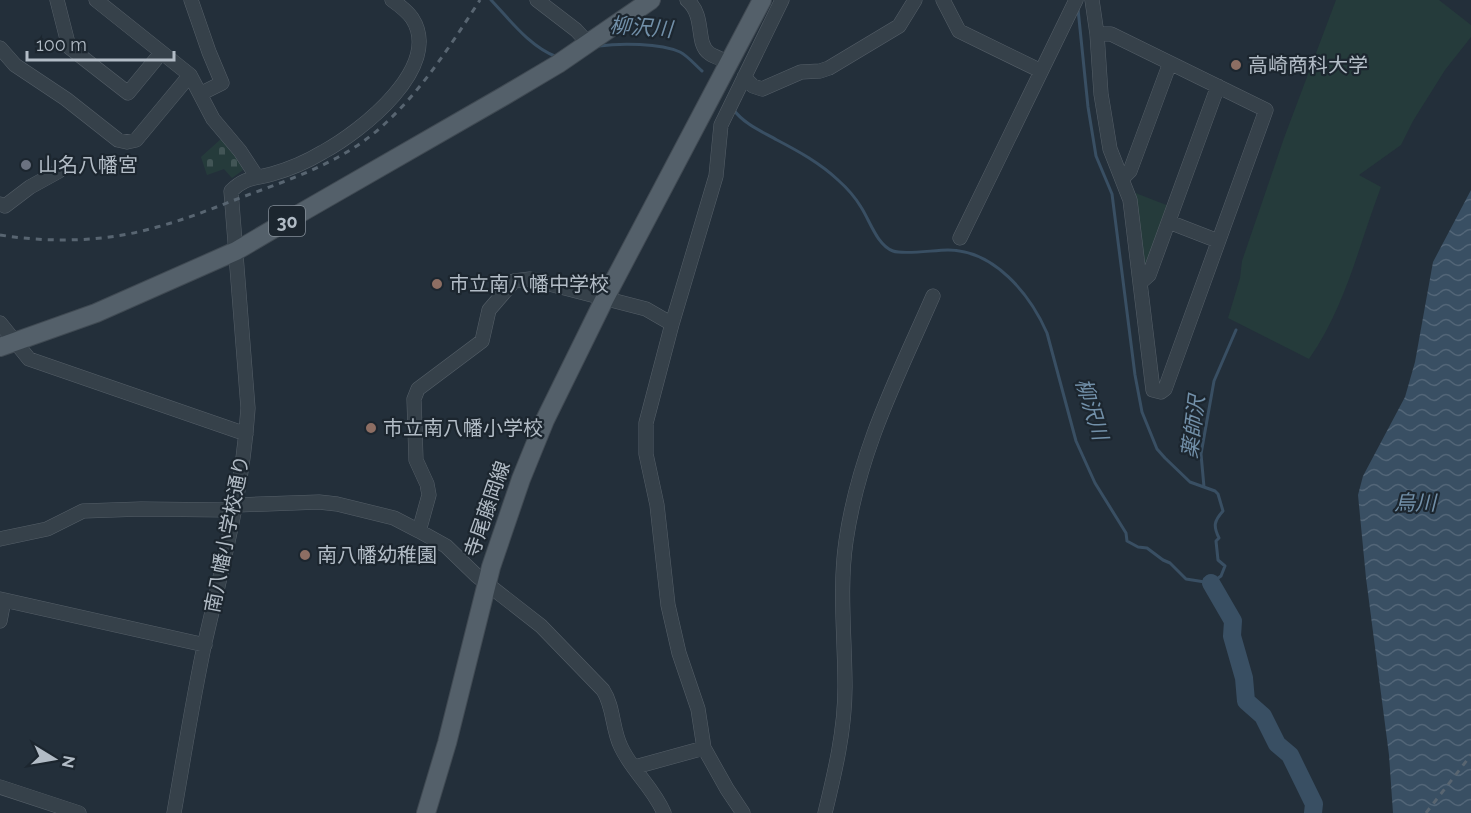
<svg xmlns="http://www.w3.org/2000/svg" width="1471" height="813" font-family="Raleway,'Noto Sans JP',sans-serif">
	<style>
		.cemetery { fill: url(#cemetery-stones) }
		.green { fill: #253b3b }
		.water { fill: url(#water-waves) }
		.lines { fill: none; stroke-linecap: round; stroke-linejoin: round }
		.stream { stroke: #394f63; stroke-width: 3 }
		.river { stroke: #394f63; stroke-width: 18 }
		.minor-casing { stroke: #555f68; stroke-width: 15 }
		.major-casing { stroke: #404a53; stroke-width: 20 }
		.minor { stroke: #36414a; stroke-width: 14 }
		.major { stroke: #54606a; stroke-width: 18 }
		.rail { stroke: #586571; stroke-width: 3; stroke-dasharray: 6 6; stroke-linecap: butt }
		.education-dot { fill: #8d6e63; stroke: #1c262f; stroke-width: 2 }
		.worship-dot { fill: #6b7280; stroke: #1c262f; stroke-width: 2 }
		.labels { text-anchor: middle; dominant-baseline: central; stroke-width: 4.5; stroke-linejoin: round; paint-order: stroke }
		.shield { fill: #1c262f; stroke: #858f99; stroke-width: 1.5 }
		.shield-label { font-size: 18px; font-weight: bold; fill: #b2bcc6 }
		.poi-label { font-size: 20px; fill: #b2bcc6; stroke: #1c262f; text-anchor: start }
		.street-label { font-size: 20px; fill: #b2bcc6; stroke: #1c262f }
		.water-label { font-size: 21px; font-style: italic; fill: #7290a9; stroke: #1c262f }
	</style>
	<defs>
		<pattern id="cemetery-stones" width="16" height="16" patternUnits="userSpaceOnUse" patternTransform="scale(1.5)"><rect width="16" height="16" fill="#253b3b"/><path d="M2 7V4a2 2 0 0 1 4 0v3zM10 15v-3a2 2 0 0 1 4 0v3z" fill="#425556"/></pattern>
		<pattern id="water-waves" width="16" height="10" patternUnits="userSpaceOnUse" patternTransform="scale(1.5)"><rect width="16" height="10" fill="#394f63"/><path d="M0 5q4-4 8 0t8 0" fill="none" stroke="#536678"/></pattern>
	</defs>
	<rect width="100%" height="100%" fill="#232f3a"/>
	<!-- cemetery -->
	<path class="cemetery" d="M 221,139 L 240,159 L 243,170 L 232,178 L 224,169 L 207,175 L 201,157 Z"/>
	<!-- green -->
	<path class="green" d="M 1336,0 L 1439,0 L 1471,25 L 1471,37 L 1445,70 L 1413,121 L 1401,145 L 1359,175 L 1381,187 C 1358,247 1346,306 1309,359 L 1228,318 L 1240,278 L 1242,261 L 1284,138 Z
		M 1133,192 L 1169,206 L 1147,265 L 1143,265 Z"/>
	<!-- water -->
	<path class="water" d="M 1471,190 L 1471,813 L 1393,813 L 1389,755 L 1366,578 L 1358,495 L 1363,476 L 1405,397 L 1415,362 L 1433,262 Z"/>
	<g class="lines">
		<!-- stream -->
		<path class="stream" d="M 491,0 C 510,20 530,47 557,57
			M 599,46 C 620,43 660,43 680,52 C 688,56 695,65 702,71
			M 733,109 C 744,124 761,131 777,140 C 798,151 820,163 838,180 C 847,188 855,197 861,207 C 870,221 877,245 893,251 C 904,255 934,250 948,250 C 994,250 1030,294 1047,333 L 1076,441 L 1095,483 L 1126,533 L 1127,541 L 1138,547 L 1147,548 L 1163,560 L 1170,563 L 1186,579 L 1211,583 L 1221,576 L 1225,566 L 1218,560 L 1216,541 L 1219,538 C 1213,526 1214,521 1223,511 L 1218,494 L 1215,491 L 1190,482 L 1165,458 L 1157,449 L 1142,412 L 1135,375 L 1112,194 L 1096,156 L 1088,107 L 1078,9
			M 1204,487 L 1201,454 L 1214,381 L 1236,330"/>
		<!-- river -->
		<path class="river" d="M 1211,583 L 1233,621 L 1232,636 L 1244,678 L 1246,701 L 1263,716 L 1277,744 L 1290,755 L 1314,804 L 1313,813"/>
		<!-- minor casing -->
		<g class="minor-casing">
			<path id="minor" d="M 57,0 L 69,47 L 128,93 L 161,53
				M 96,0 L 190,75 L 213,119 L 240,151 L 257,177
				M 191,0 L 209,52 L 222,83 L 200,94
				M 537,0 L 576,30 L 588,43
				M 687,0 C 706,16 695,43 709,53 C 712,56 718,57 722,60
				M 943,0 L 959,31 L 1041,71
				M 1092,0 L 1097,34 L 1101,94 L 1110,149 L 1130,200 L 1153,390 L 1161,392 L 1165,389 L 1266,110 L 1111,34 L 1097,34
				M 0,48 L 15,65 L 66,99 L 118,140 L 127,142 L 136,140 L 190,75
				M 744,77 L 753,86 L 762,89 L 801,72 L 820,71 L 829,68 L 899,26 L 915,0
				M 1123,178 L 1130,171 L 1170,63
				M 0,204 L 5,206 L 30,187 L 59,171
				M 1169,222 L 1218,241
				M 960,238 L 1076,0
				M 1140,283 L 1149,275 L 1218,86
				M 0,323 L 29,359 L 246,434
				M 419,531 L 429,495 L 427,484 L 416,460 L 414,399 L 418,389 L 482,341 L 489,310 L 514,281 L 530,279 L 646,309 L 672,324
				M 0,539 L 47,529 L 83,511 L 141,509 L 228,510 L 237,505 L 319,502 L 337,504 L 394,518 L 419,531 L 446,546 L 477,576 L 541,626 L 603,690 C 614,707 612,729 621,747 C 632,771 653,787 664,813
				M 0,599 L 205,645
				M 0,621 L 4,600
				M 635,767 L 704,748
				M 0,787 L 79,813
				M 174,813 C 184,756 193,698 205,642 C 223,564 243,488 248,408 L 231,191 C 245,177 254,179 272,174 C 290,169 308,161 323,152 C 360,132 444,67 412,18 C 407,11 399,5 392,0
				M 743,813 L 727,789 L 704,748 L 698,709 L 679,653 L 668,605 L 657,505 L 646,454 L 646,423 L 672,324 L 716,176 L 721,125 L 782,0
				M 825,813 C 835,772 845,730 845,687 C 845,638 839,589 846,541 C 859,451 897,378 933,296"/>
		</g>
		<!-- major casing -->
		<g class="major-casing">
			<path id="major" d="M 0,347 L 96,313 L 236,251 L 304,211 L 504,96 L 558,64 L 651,0
				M 426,813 L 447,743 L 491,567 L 521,479 L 545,420 L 605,298 L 762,0"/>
		</g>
		<!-- minor -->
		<use href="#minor" class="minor"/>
		<!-- major -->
		<use href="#major" class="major"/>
		<!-- rail -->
		<path class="rail" d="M 0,235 C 51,243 107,242 157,227 C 191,218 223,204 256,192 C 297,177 338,162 373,134 C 418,97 448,49 480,0
			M 1426,813 L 1471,755"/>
	</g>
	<!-- markers -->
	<g class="education-dot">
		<circle cx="1236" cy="65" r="6"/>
		<circle cx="437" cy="284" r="6"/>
		<circle cx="371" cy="428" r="6"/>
		<circle cx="305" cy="555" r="6"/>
	</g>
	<circle class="worship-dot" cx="26" cy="165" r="6"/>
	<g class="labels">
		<!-- shield labels -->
		<rect class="shield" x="269" y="206" width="36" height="30" rx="4.5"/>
		<g class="shield-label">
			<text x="287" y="221">30</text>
		</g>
		<!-- poi labels -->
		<g class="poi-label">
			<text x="1248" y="65">高崎商科大学</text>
			<text x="38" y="165">山名八幡宮</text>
			<text x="449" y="284">市立南八幡中学校</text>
			<text x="383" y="428">市立南八幡小学校</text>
			<text x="317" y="555">南八幡幼稚園</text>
		</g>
		<!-- street labels -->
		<g class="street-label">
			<text transform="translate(487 509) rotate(-71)">寺尾藤岡線</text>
			<text transform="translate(227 534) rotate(-79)">南八幡小学校通り</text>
		</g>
		<!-- water labels -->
		<g class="water-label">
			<text transform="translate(641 27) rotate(4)">柳沢川</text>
			<text transform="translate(1092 409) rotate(73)">柳沢川</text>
			<text transform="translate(1193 427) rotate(-83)">薬師沢</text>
			<text x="1415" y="502">烏川</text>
		</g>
	</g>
	<!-- north arrow -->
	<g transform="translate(54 759) rotate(101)" stroke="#1c262f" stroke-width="4.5" paint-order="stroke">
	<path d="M0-4.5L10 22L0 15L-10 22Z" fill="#b2bcc6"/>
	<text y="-9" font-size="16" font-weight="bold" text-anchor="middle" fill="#b2bcc6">N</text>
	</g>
	<!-- scale -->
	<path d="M27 51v9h147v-9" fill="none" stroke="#b2bcc6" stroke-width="3"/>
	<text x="36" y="51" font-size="18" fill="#b2bcc6" stroke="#1c262f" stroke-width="4.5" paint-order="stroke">100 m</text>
</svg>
